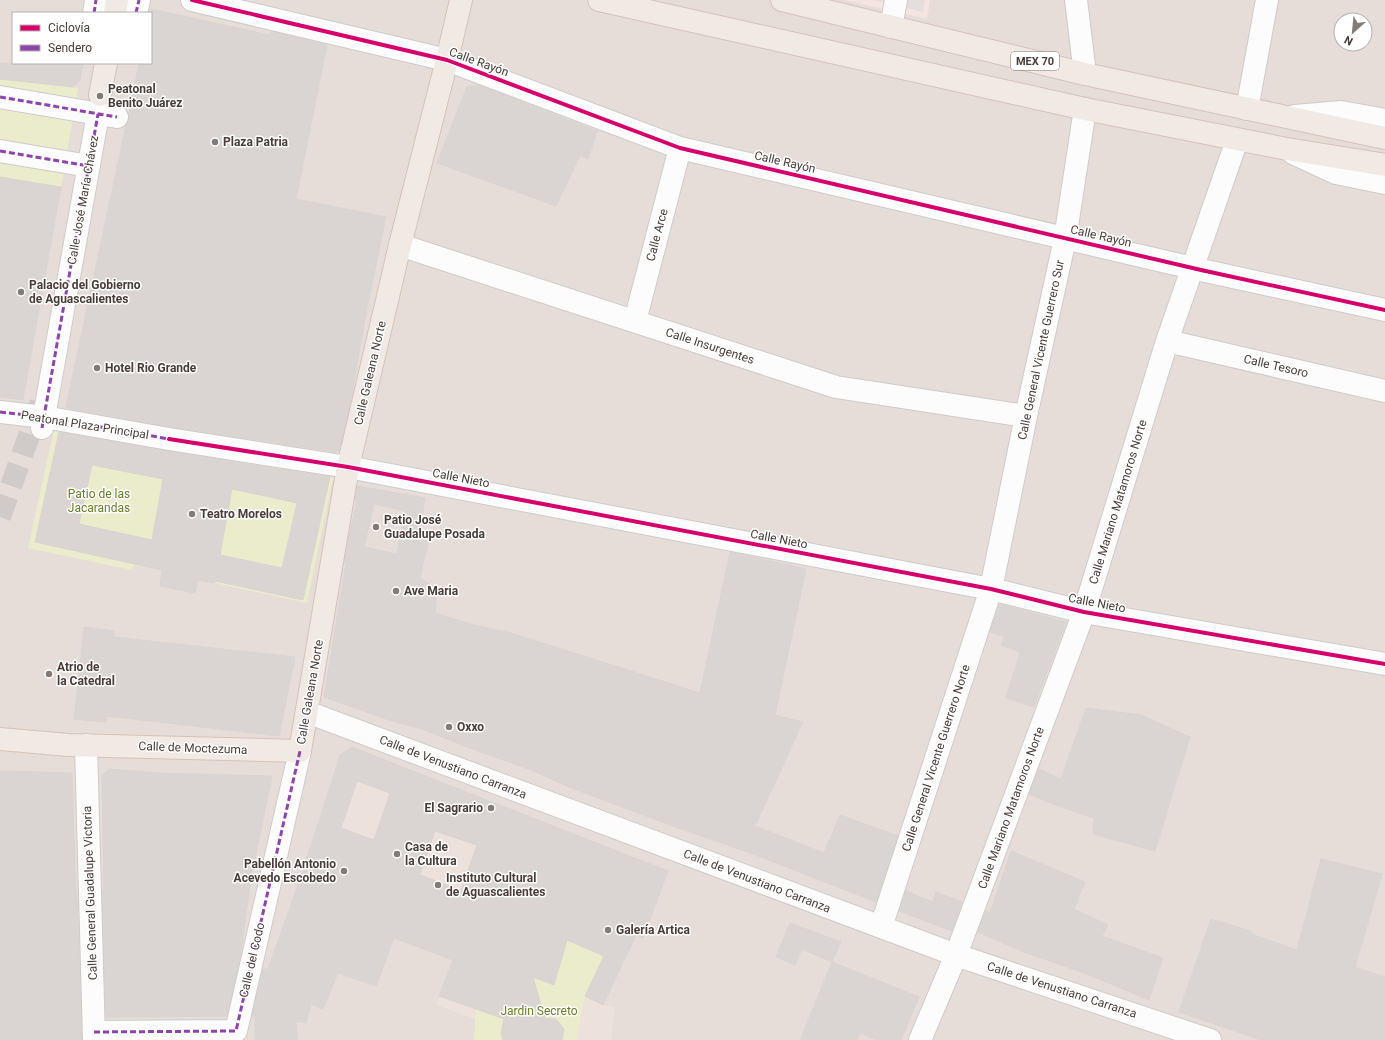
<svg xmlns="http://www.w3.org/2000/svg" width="1385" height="1040" font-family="Roboto,sans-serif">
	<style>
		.residential { fill: #e6ddd9; fill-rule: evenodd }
		.commercial { fill: #f5e4df }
		.education { fill: #ede1db }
		.green { fill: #ebeccb }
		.parking { fill: #e4dfdd }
		.building { fill: #dad5d3; stroke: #dad4d1; fill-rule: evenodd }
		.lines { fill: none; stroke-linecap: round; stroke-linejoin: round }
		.major-tunnel { stroke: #d0cac8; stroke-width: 22; stroke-dasharray: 22 11; stroke-linecap: butt }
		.minor-casing { stroke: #cfcac8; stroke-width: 24 }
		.major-casing { stroke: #d5c2b8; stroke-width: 24 }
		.minor { stroke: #fdfcfc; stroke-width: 22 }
		.major { stroke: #f1e9e4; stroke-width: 22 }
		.quiet { stroke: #8e44ad; stroke-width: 3; stroke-dasharray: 6 3; stroke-linecap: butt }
		.cycleway-casing { stroke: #fff; stroke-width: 6 }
		.cycleway { stroke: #d6006c; stroke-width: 4 }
		.poi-dot { fill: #847a76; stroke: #fff; stroke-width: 1.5 }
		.labels { text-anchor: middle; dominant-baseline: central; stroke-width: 3; stroke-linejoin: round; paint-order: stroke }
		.shield { fill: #fff; stroke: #807673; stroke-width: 1 }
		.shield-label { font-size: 11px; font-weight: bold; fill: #493b37 }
		.street-label { font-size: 12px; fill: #493b37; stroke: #fff }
		.poi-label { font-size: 12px; font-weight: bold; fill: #493b37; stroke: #fff; text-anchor: start }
		.park-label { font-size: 12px; fill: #687d27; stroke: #fff }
	</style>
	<rect width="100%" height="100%" fill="#f2eeec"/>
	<!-- residential -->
	<path class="residential" d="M 0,0 L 1385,0 L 1385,1040 L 0,1040 ZM 13,13 L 151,13 L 151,63 L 13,63 ZM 1341,20 L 1365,20 L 1365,44 L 1341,44 Z"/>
	<!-- commercial -->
	<path class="commercial" d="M 844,0 L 930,0 L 927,19 Z"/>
	<!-- education -->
	<path class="education" d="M 340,755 L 509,843 L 513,970 L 553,985 L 604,956 L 585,996 L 603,1005 L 615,1007 L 611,1040 L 474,1040 L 475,1019 L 436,1005 L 460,939 L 389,863 L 314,833 Z"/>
	<!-- green -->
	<path class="green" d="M 0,79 L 78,88 L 61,187 L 0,177 Z
		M 54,429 L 168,449 L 147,567 L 134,565 L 132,570 L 28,548 Z
		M 236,461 L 333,478 L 307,603 L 215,583 Z
		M 567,940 L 604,956 L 585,996 L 576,1040 L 474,1040 L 476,1009 L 522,973 L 554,985 Z"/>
	<!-- parking -->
	<path class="parking" d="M 873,0 L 925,0 L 923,12 Z"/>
	<!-- building -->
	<path class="building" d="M 151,9 L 270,35 L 271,31 L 327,45 L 296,199 L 386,217 L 365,318 L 352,394 L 339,451 L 336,451 L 336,452 L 171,427 L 68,408 L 66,407 L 126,125 L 129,119 L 129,113 L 139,63 L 151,63 Z
		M 0,63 L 83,63 L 80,80 L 73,87 L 0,79 Z
		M 479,85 L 597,131 L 588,159 L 580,155 L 556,206 L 437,163 L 467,87 Z
		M 0,177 L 61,187 L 23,400 L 0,397 Z
		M 59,432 L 167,451 L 330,477 L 303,600 L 215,581 L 215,583 L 198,580 L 195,593 L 160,586 L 162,570 L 35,542 ZM 92,465 L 163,479 L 152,540 L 79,524 ZM 232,489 L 297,503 L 282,568 L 220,555 Z
		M 358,486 L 425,498 L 419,535 L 429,538 L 420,578 L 434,587 L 437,593 L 435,613 L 470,624 L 511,633 L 700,693 L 730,552 L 806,569 L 775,715 L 803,722 L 755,826 L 824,853 L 840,815 L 898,836 L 876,902 L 745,851 L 681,829 L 569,787 L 531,770 L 467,747 L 422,729 L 389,720 L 324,697 L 346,563 L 344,563 L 349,536 L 357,501 L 355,500 ZM 374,504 L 405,511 L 397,554 L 364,547 Z
		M 999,604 L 1066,622 L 1034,707 L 1006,698 L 1020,652 L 1001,645 L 1005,637 L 990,632 Z
		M 84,627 L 114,631 L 114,637 L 295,657 L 279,736 L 106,716 L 106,722 L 74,719 Z
		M 1086,708 L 1141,715 L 1190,737 L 1155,851 L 1093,834 L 1094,818 L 1053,804 L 1029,794 L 1039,769 L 1061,779 Z
		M 352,747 L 668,871 L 643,938 L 636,935 L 603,1005 L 585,996 L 604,956 L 567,940 L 554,985 L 533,977 L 545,1018 L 556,1019 L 564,1029 L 562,1040 L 503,1040 L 501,1033 L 504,1019 L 439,996 L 453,960 L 394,938 L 376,986 L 338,973 L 323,1009 L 311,1004 L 306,1023 L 296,1021 L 298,1040 L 255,1040 L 255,1016 L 252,1016 L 263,969 L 268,969 L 300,879 L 340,755 ZM 357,781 L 390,793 L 374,840 L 341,828 ZM 435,831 L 477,845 L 461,890 L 420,875 Z
		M 109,769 L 158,773 L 272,776 L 251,878 L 241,952 L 227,1016 L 106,1017 L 102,891 L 104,891 L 102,775 Z
		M 0,771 L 72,773 L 76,892 L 77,892 L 82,1040 L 0,1040 Z
		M 1011,851 L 1085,882 L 1074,909 L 1108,925 L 1102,936 L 1163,958 L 1149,1000 L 1087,974 L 1021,951 L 978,932 L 986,911 L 990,913 Z
		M 1321,859 L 1382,874 L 1355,967 L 1385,977 L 1385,1040 L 1261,1040 L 1179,1012 L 1211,919 L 1251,931 L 1251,934 L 1297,950 Z
		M 906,891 L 933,902 L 936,892 L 962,902 L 952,931 L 899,911 Z
		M 790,923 L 841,942 L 832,962 L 802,949 L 795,965 L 776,957 Z
		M 832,962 L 919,997 L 901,1040 L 877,1040 L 860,1033 L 857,1040 L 800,1040 Z"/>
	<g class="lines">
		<!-- major-tunnel -->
		<path class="major-tunnel" d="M 0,517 L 41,402"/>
		<!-- minor casing -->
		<g class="minor-casing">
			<path id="minor" d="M 192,0 L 447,60 L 680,148 L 1201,270 L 1385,310
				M 1076,0 L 1085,74
				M 94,13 L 96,0
				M 136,13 L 139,0
				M 891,27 L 896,0
				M 0,97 L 117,117
				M 1247,109 L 1267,0
				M 1295,116 L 1341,112 L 1385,120
				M 0,151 L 89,166
				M 1293,153 L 1336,173 L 1385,183
				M 400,245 L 836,387 L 1026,416
				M 635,321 L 680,148
				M 1167,341 L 1385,391
				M 0,412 L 44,417 L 169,439 L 348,467 L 991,589 L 1084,612 L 1385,664
				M 42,428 L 98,114
				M 307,712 L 956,955 L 1210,1040
				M 86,745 L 94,1040
				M 881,927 L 991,589 L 1026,416 L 1065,239 L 1085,109
				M 94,1032 L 236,1031 L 300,751
				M 920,1040 L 956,955 L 1084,612 L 1167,341 L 1237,140"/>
		</g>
		<!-- major casing -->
		<g class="major-casing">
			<path id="major" d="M 599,0 L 1085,109 L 1287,149 L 1385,165
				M 782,0 L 1085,74 L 1385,138
				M 115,13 L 117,0
				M 100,95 L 106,63
				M 0,739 L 68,745 L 300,751 L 348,467 L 400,245 L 447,60 L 461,0"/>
		</g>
		<!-- minor -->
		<use href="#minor" class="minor"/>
		<!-- major -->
		<use href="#major" class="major"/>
		<!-- quiet -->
		<path class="quiet" d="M 94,13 L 96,0
			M 136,13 L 139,0
			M 0,97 L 117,117
			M 0,151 L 89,166
			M 0,412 L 44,417 L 169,439
			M 42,428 L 98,114
			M 94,1032 L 236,1031 L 300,751"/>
		<!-- cycleway casing -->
		<g class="cycleway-casing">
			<path id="cycleway" d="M 192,0 L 447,60 L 680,148 L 1201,270 L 1385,310
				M 169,439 L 348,467 L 991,589 L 1084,612 L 1385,664"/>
		</g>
		<!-- cycleway -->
		<use href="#cycleway" class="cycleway"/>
	</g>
	<!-- markers -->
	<g class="poi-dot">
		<circle cx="100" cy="96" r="4"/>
		<circle cx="215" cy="142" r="4"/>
		<circle cx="21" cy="292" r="4"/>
		<circle cx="97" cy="368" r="4"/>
		<circle cx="192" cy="514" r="4"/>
		<circle cx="376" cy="527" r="4"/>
		<circle cx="396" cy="591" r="4"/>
		<circle cx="49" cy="674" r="4"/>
		<circle cx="449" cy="727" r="4"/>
		<circle cx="491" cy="808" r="4"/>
		<circle cx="397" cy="854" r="4"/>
		<circle cx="344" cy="871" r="4"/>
		<circle cx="438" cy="885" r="4"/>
		<circle cx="608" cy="930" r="4"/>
	</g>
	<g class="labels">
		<!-- shield labels -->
		<rect class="shield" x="1011" y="52" width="48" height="18" rx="3"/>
		<g class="shield-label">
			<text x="1035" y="61">MEX 70</text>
		</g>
		<!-- street labels -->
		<g class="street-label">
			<text transform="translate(479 62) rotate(20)">Calle Rayón</text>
			<text transform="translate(785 162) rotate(13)">Calle Rayón</text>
			<text transform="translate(83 200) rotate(-80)">Calle José María Chávez</text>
			<text transform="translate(657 235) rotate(-75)">Calle Arce</text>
			<text transform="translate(1101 236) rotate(13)">Calle Rayón</text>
			<text transform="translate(710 346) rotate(18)">Calle Insurgentes</text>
			<text transform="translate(1041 350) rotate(-78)">Calle General Vicente Guerrero Sur</text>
			<text transform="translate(1276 366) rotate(13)">Calle Tesoro</text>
			<text transform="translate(370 373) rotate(-77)">Calle Galeana Norte</text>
			<text transform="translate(85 425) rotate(9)">Peatonal Plaza Principal</text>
			<text transform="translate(461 478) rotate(11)">Calle Nieto</text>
			<text transform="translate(1118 502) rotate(-73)">Calle Mariano Matamoros Norte</text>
			<text transform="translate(779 539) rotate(11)">Calle Nieto</text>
			<text transform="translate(1097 603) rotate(11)">Calle Nieto</text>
			<text transform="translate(310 692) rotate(-80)">Calle Galeana Norte</text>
			<text transform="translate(193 748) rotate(2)">Calle de Moctezuma</text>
			<text transform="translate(936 758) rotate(-72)">Calle General Vicente Guerrero Norte</text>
			<text transform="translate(453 767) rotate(21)">Calle de Venustiano Carranza</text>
			<text transform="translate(1011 808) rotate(-70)">Calle Mariano Matamoros Norte</text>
			<text transform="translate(757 881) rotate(21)">Calle de Venustiano Carranza</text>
			<text transform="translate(90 893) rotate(-92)">Calle General Guadalupe Victoria</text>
			<text transform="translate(252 960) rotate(-77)">Calle del Codo</text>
			<text transform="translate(1062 990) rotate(18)">Calle de Venustiano Carranza</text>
		</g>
		<!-- poi labels -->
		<g class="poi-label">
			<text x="108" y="89">Peatonal<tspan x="108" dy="14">Benito Juárez</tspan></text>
			<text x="223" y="142">Plaza Patria</text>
			<text x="29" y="285">Palacio del Gobierno<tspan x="29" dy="14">de Aguascalientes</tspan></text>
			<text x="105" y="368">Hotel Rio Grande</text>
			<text x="200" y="514">Teatro Morelos</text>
			<text x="384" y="520">Patio José<tspan x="384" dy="14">Guadalupe Posada</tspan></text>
			<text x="404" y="591">Ave Maria</text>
			<text x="57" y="667">Atrio de<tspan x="57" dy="14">la Catedral</tspan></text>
			<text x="457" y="727">Oxxo</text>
			<text x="483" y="808" text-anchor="end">El Sagrario</text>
			<text x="405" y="847">Casa de<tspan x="405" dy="14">la Cultura</tspan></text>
			<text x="336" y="864" text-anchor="end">Pabellón Antonio<tspan x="336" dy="14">Acevedo Escobedo</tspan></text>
			<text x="446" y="878">Instituto Cultural<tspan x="446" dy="14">de Aguascalientes</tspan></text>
			<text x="616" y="930">Galería Artica</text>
		</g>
		<!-- park labels -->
		<g class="park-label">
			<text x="99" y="494">Patio de las<tspan x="99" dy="14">Jacarandas</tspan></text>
			<text x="539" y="1011">Jardin Secreto</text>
		</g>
	</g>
	<!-- legend -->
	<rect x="12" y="12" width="140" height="52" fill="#ffffff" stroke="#b6b1af"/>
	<rect x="20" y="25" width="20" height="6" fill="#d6006c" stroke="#b6b1af"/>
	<text x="48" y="32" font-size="12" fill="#493b37">Ciclovía</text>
	<rect x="20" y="45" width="20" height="6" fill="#8e44ad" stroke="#b6b1af"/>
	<text x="48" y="52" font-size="12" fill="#493b37">Sendero</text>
	<!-- north arrow -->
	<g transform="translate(1353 32) rotate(207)"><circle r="19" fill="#ffffff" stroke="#b6b1af"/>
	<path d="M0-3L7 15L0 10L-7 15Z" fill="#847a76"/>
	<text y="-6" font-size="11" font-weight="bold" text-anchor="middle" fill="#493b37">N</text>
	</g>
</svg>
